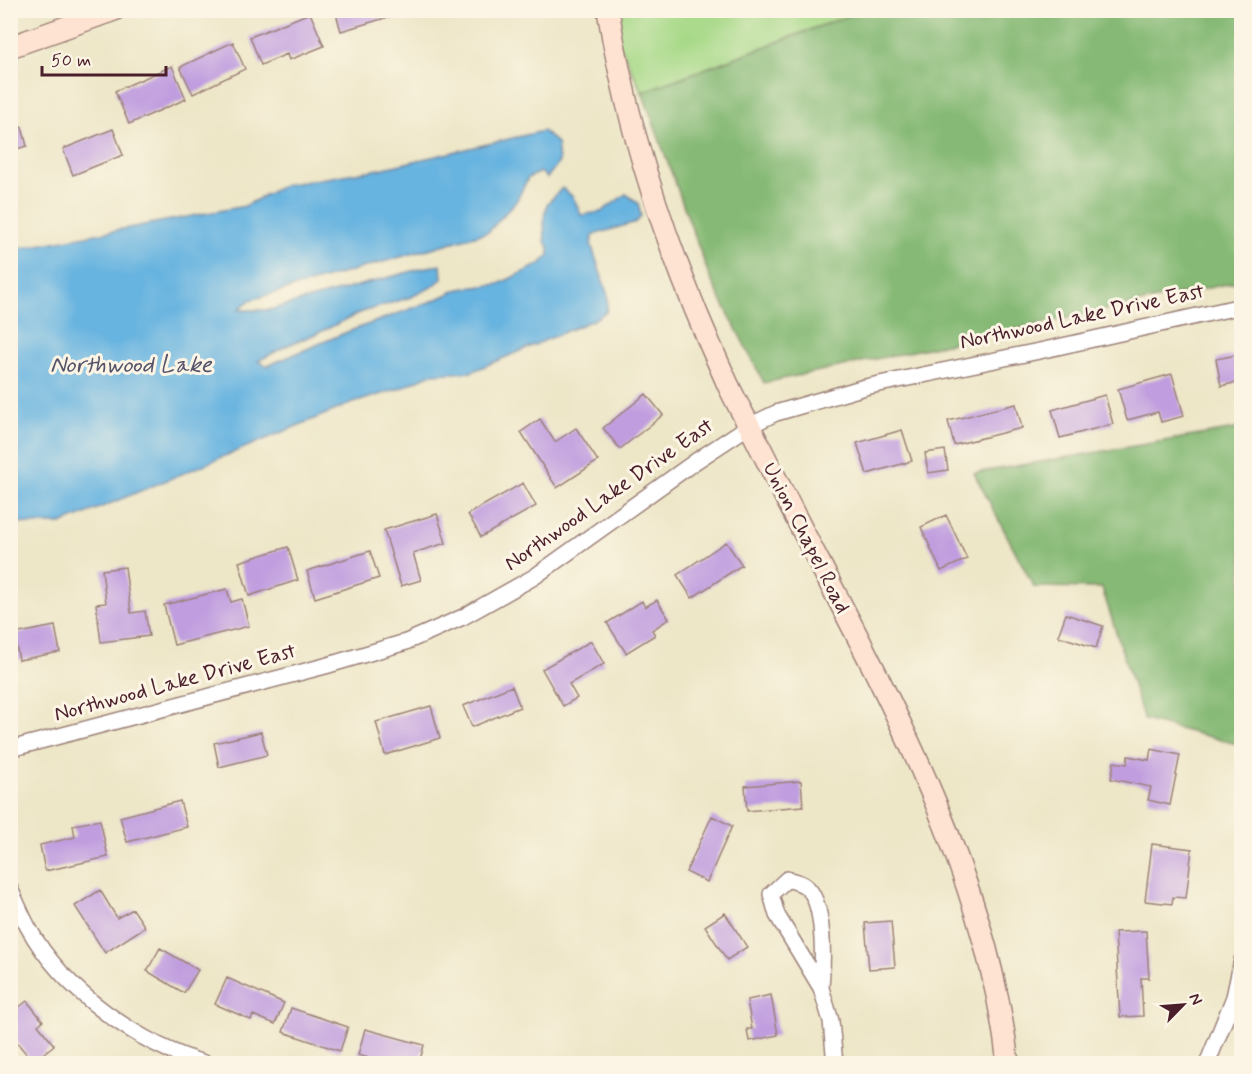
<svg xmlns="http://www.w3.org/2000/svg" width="1252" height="1074" font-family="Mynerve,sans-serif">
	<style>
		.green { fill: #a7d988; stroke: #787c5a; stroke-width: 1.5 }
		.forest { fill: #85b974; stroke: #686c50; stroke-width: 1.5 }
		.water { fill: #67b4e0; stroke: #586a86; stroke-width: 1.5 }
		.building { fill: #c09ddf }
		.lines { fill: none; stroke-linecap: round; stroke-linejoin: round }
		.street-casing { stroke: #9c8279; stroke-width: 18 }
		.secondary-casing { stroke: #9c8279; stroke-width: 24 }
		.street { stroke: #fff; stroke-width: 15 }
		.secondary { stroke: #fee3d2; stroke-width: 21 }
		.labels { text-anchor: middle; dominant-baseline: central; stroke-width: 6; stroke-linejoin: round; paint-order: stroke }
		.street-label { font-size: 22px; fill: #4a1f2b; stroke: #fcf5e5 }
		.water-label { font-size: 24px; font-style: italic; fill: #54536a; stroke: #fcf5e5 }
	</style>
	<rect width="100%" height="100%" fill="#fcf5e5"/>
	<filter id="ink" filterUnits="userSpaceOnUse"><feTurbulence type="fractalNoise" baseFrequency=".0167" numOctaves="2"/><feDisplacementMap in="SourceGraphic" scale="12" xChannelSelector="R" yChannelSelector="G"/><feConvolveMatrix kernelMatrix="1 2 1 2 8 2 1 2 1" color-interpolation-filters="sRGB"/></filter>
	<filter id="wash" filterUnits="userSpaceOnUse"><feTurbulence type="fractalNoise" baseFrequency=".008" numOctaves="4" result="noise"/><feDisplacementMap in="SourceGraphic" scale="24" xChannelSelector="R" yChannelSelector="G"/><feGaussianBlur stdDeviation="1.35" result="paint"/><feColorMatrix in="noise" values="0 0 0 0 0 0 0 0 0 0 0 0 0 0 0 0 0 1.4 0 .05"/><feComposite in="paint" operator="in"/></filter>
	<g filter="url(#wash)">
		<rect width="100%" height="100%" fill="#ede6c7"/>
		<!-- green -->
		<path class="green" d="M 610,11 L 861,11 L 642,92 L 611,26 Z"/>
		<!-- forest -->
		<path class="forest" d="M 861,11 L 1241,11 L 1241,281 L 764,383 L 710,278 L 642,92 Z
			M 1241,428 L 1242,428 L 1241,745 L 1144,720 L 1102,588 L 1034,587 L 974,473 Z"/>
		<!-- water -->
		<path class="water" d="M 543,131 L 557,143 L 559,162 L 547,178 L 540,172 L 528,178 L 517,200 L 488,232 L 250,300 L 238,310 L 269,310 L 427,267 L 441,265 L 442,278 L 434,286 L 411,297 L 362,312 L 318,333 L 288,345 L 258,361 L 267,366 L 347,332 L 435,300 L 459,289 L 499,284 L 540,264 L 549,255 L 549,247 L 545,242 L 544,218 L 547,204 L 562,188 L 573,197 L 581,215 L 601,212 L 626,194 L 638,203 L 641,216 L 636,222 L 593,235 L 591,244 L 608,296 L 607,311 L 595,319 L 471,372 L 431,374 L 401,388 L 350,404 L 61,524 L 28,524 L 11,521 L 11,250 L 245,206 L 284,185 L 380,169 Z"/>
		<g id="blocks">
			<!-- building -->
			<path class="building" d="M 335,10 L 398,10 L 399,14 L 341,31 Z
				M 310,13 L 324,46 L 289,60 L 287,54 L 261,65 L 250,37 Z
				M 233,42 L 245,69 L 193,94 L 180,67 Z
				M 172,66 L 186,99 L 129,124 L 115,91 Z
				M 22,127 L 27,146 L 13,150 L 14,156 L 10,157 L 10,131 Z
				M 113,129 L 123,155 L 73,175 L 63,149 Z
				M 1242,354 L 1242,381 L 1221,386 L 1216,359 Z
				M 1172,374 L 1184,416 L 1161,422 L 1158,412 L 1127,420 L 1118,389 Z
				M 646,394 L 663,415 L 620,449 L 603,428 Z
				M 1105,395 L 1113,424 L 1060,438 L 1052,410 Z
				M 1016,404 L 1022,428 L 954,445 L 948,421 Z
				M 540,419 L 555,442 L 576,428 L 598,461 L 557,488 L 521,432 Z
				M 902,430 L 912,461 L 867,474 L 857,443 Z
				M 945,450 L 948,470 L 928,473 L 925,453 Z
				M 523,483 L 536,506 L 481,537 L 468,514 Z
				M 437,514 L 446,543 L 413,553 L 421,580 L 401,586 L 384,530 Z
				M 946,515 L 967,559 L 941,571 L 921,527 Z
				M 726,542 L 742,565 L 692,598 L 677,575 Z
				M 288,547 L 298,580 L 249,596 L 239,562 Z
				M 370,551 L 379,578 L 315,598 L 307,571 Z
				M 125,567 L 131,613 L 145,611 L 149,636 L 101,642 L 96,604 L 106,603 L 102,570 Z
				M 227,589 L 231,602 L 242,599 L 249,626 L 174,645 L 164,605 Z
				M 657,600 L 669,619 L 652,630 L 655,635 L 626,653 L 607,623 L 642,601 L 645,607 Z
				M 1066,614 L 1103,626 L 1096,648 L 1058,636 Z
				M 55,626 L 60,652 L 19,660 L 14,634 Z
				M 591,641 L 604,664 L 569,684 L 577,698 L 563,706 L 542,669 Z
				M 512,686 L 520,707 L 472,727 L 463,706 Z
				M 431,706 L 440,738 L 385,755 L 376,722 Z
				M 261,732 L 267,755 L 219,767 L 214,743 Z
				M 1151,749 L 1180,755 L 1170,805 L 1148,800 L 1151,787 L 1111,779 L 1114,762 L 1127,764 L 1128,756 L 1149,760 Z
				M 801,781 L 803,806 L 747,811 L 745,786 Z
				M 180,801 L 187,827 L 127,842 L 120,817 Z
				M 712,816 L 732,826 L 707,882 L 686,872 Z
				M 100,820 L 108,857 L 45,871 L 40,845 L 75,837 L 73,825 Z
				M 1152,844 L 1192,849 L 1186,898 L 1173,897 L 1172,904 L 1145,901 Z
				M 100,890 L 117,918 L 133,909 L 145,927 L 105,953 L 75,906 Z
				M 725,913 L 747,947 L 727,960 L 705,926 Z
				M 891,921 L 895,967 L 869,969 L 865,923 Z
				M 1146,931 L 1149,978 L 1141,978 L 1143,1016 L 1120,1017 L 1115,932 Z
				M 160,948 L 198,970 L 184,993 L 147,971 Z
				M 227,978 L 284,1003 L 275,1024 L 253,1015 L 251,1020 L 215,1004 Z
				M 771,995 L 778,1035 L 749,1041 L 747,1029 L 752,1029 L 747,1000 Z
				M 27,1001 L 43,1021 L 38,1025 L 54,1045 L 33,1062 L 10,1034 L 10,1014 Z
				M 291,1008 L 348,1027 L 340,1051 L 283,1032 Z
				M 365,1029 L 424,1045 L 419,1064 L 390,1064 L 358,1055 Z"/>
		</g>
	</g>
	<g filter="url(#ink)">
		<use href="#blocks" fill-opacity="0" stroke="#9c8279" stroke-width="1.5"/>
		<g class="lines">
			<!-- street casing -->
			<g class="street-casing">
				<path id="street" d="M 10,749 L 325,666 L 406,642 L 463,617 L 534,577 L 696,461 L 749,426 L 776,413 L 865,387 L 1044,350 L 1242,306
					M 787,879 C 792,881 800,882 805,886 C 826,900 823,964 821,988 L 777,915 L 771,894 Z
					M 10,889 C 16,901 21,914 28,927 C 63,991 138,1044 207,1064
					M 821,988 L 831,1021 L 835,1064
					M 1207,1064 L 1234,997 L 1242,960"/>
			</g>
			<!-- secondary casing -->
			<g class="secondary-casing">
				<path id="secondary" d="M 608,10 C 628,137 672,262 725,378 C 734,399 746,419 756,439 C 852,634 984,844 1008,1064
					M 10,47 L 114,10"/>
			</g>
			<!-- street -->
			<use href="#street" class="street"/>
			<!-- secondary -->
			<use href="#secondary" class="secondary"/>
		</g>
	</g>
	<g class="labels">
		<!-- street labels -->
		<g class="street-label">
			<text transform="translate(1082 317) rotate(-12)">Northwood Lake Drive East</text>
			<text transform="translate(609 495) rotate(-35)">Northwood Lake Drive East</text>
			<text transform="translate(806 538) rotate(63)">Union Chapel Road</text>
			<text transform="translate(175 683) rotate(-15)">Northwood Lake Drive East</text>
		</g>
		<!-- water labels -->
		<g class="water-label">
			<text x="131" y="365">Northwood Lake</text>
		</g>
	</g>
	<!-- margin -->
	<rect width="1252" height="1074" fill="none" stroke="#fcf5e5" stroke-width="36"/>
	<!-- north arrow -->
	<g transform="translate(1183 1005) rotate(65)" stroke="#fcf5e5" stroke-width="4.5" paint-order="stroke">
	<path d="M0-4.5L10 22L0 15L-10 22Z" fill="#4a1f2b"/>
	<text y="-9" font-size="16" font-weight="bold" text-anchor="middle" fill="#4a1f2b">N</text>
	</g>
	<!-- scale -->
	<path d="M42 66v9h124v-9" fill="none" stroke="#4a1f2b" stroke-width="3"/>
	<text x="51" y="66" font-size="18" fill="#4a1f2b" stroke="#fcf5e5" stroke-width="4.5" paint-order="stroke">50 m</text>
</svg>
